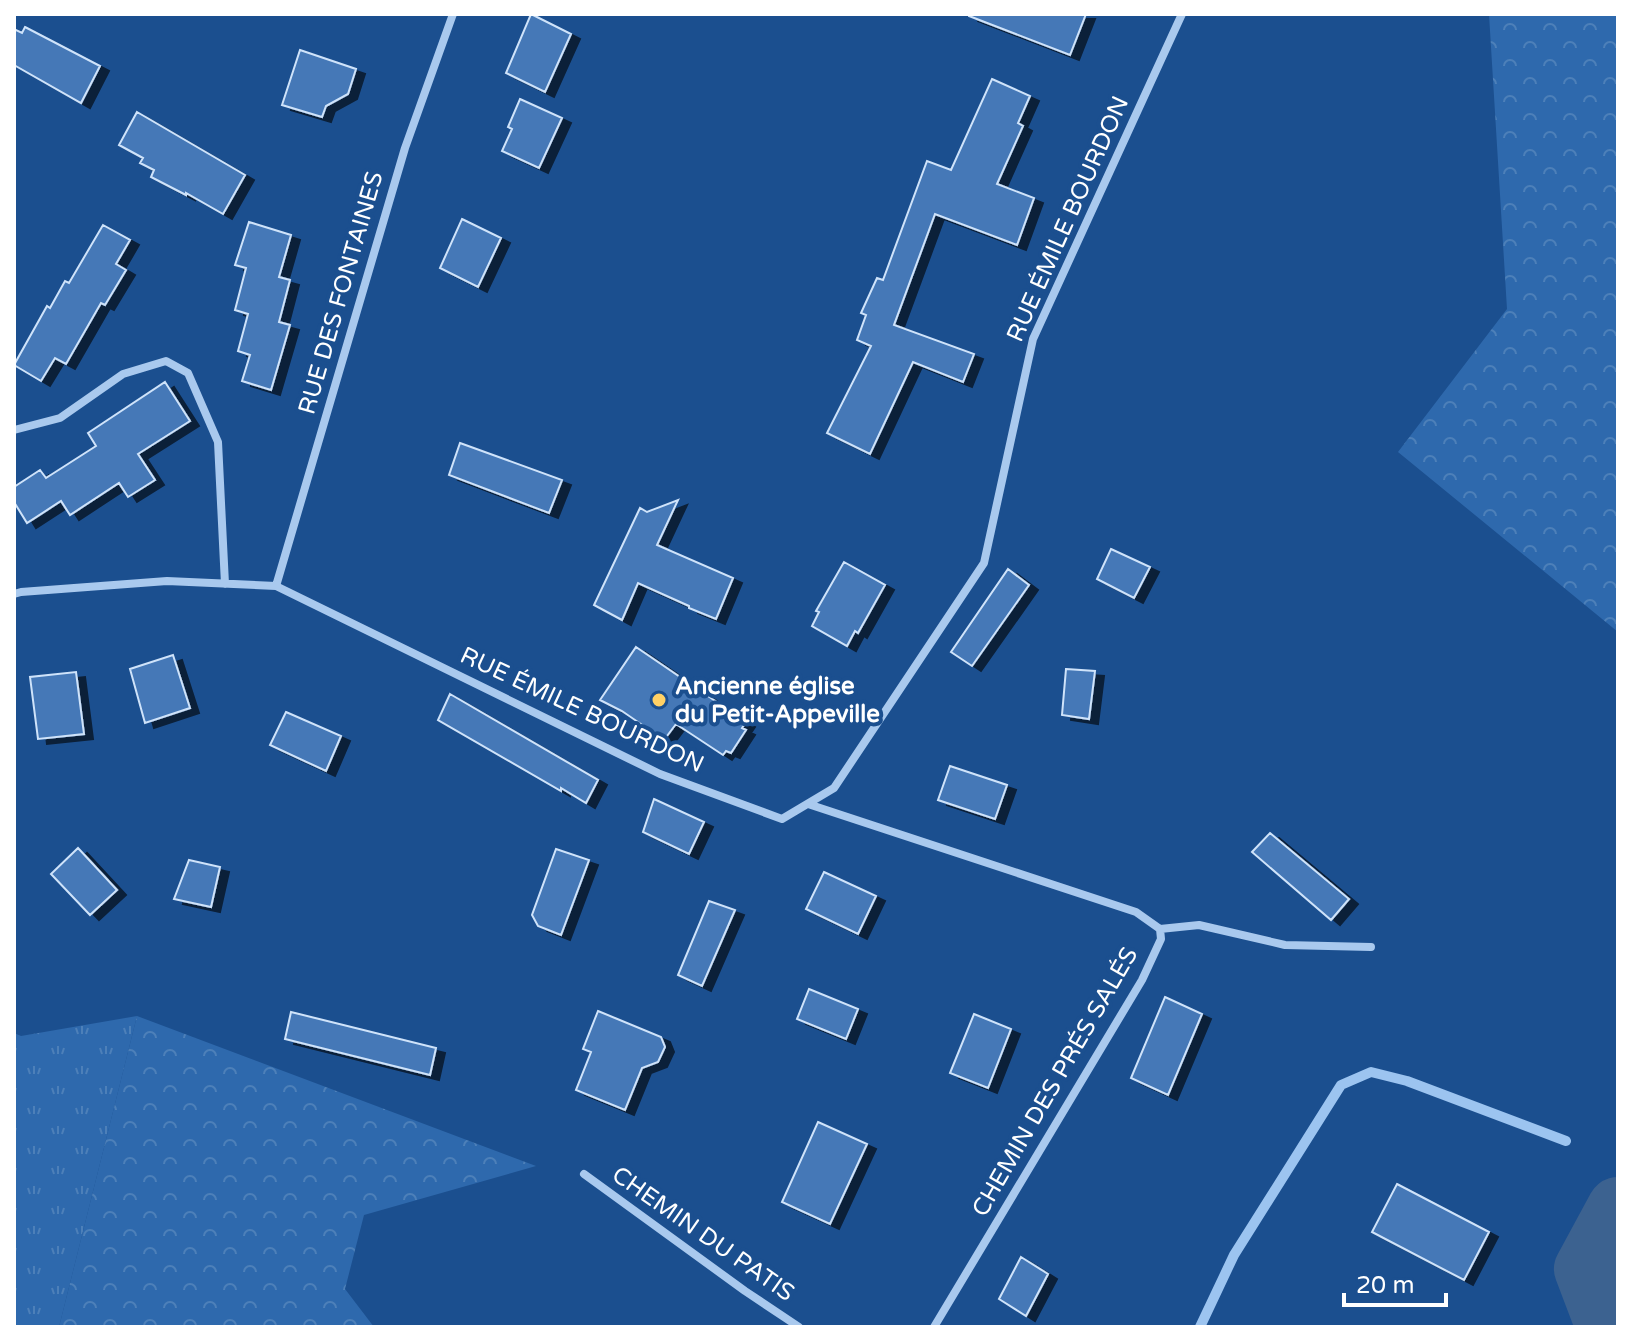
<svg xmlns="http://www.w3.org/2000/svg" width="1632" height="1341" font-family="'Varela Round',sans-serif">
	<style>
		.grass { fill: url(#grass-tufts) }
		.forest { fill: url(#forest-crowns) }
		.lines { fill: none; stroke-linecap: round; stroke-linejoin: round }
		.stream { stroke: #9cc4f0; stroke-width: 10 }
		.river { stroke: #3c6290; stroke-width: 62 }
		.building { fill: #4478b7; stroke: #cfe3fa; stroke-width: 2; filter: url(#shadow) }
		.minor { stroke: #a9c9ee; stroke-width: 8 }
		.poi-dot { fill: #ffd166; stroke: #1b4f8f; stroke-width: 3 }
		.labels { text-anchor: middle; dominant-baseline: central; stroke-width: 8; stroke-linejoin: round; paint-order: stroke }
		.street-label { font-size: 24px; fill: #fff; stroke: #1b4f8f }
		.poi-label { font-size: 24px; font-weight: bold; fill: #fff; stroke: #1b4f8f; text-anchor: start }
	</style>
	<defs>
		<pattern id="grass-tufts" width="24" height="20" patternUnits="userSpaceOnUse" patternTransform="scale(2)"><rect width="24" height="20" fill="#2e69ad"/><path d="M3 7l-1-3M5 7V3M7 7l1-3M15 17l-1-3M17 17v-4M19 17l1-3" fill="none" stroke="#4d80b9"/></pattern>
		<pattern id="forest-crowns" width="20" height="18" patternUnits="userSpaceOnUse" patternTransform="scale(2)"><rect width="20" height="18" fill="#2e69ad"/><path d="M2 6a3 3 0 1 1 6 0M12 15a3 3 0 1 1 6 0" fill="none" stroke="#4d80b9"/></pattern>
		<filter id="shadow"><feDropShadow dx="9" dy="5" stdDeviation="0" flood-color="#0009"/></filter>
	</defs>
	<rect width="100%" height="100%" fill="#1b4f8f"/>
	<!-- grass -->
	<path class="grass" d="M 137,1016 L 59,1327 L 14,1327 L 14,1033 L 21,1036 Z"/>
	<!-- forest -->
	<path class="forest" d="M 1489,14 L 1618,14 L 1618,632 L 1398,452 L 1507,309 Z
		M 137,1016 L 536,1166 L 364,1215 L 345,1289 L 374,1327 L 59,1327 Z"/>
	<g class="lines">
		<!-- stream -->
		<path class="stream" d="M 1200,1327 L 1234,1255 L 1341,1085 L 1371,1072 L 1407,1081 L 1566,1141"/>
		<!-- river -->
		<path class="river" d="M 1607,1327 L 1585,1269 L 1618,1208"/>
	</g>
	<!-- building -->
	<path class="building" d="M 531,14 L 571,34 L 545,92 L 506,73 Z
		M 969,14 L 1086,14 L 1070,55 L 969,16 Z
		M 25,27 L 100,66 L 81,103 L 14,65 L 14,29 L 22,33 Z
		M 300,50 L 356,69 L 348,94 L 326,106 L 322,117 L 282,105 Z
		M 992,79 L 1030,96 L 1018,123 L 1023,126 L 997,184 L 1034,198 L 1017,245 L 935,214 L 894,325 L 974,354 L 963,382 L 913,362 L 870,454 L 827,433 L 871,346 L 857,340 L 866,315 L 861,313 L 877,278 L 883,280 L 927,161 L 951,170 Z
		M 520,99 L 562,118 L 539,168 L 502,151 L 512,129 L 508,127 Z
		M 137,112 L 245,175 L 223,214 L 186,193 L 186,195 L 151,177 L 154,170 L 140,163 L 143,158 L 119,145 Z
		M 462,219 L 501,238 L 478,287 L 440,268 Z
		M 249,222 L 291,235 L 279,277 L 290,280 L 279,322 L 290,325 L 271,390 L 242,381 L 250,355 L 238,351 L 248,314 L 235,310 L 246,268 L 235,265 Z
		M 103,225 L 130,240 L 116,264 L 126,270 L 105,305 L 101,303 L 66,364 L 55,358 L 41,381 L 14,365 L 47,306 L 50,308 L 65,281 L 69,283 Z
		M 165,382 L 190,421 L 138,454 L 155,480 L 128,497 L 119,483 L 70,515 L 61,501 L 27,523 L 14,502 L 14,487 L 40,470 L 46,478 L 96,446 L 88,433 Z
		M 460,443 L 562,480 L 549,513 L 449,475 Z
		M 678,500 L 657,545 L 733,578 L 716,619 L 689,608 L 689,606 L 638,583 L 622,620 L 594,605 L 640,508 L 647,512 Z
		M 1111,549 L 1150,567 L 1134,598 L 1097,579 Z
		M 844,562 L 885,585 L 858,633 L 855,631 L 847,646 L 812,626 L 819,612 L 816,611 Z
		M 1008,569 L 1029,585 L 972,666 L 951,652 Z
		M 636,647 L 746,722 L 742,728 L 746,730 L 731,753 L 726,751 L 723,755 L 676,724 L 664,740 L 622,711 L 600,700 Z
		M 173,655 L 190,708 L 145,723 L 130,669 Z
		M 1066,669 L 1095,671 L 1089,719 L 1062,715 Z
		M 76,672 L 84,734 L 38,739 L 30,677 Z
		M 450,694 L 598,780 L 586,803 L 561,788 L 561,791 L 438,720 Z
		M 286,712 L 341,736 L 326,771 L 270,745 Z
		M 950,766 L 1007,785 L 995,819 L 938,800 Z
		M 654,799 L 704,822 L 689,854 L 643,832 Z
		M 1270,833 L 1349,899 L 1331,920 L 1252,852 Z
		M 78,848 L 117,890 L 90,915 L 51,874 Z
		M 556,849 L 589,860 L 561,935 L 538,926 L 532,915 Z
		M 189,860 L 220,867 L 211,907 L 174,899 Z
		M 824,872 L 876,896 L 858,934 L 806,909 Z
		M 709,901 L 735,910 L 702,986 L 678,975 Z
		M 809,989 L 858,1009 L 846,1039 L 797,1019 Z
		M 1165,997 L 1202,1014 L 1168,1095 L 1131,1078 Z
		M 598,1011 L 661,1037 L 665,1047 L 658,1062 L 642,1068 L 625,1110 L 576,1090 L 591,1052 L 583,1049 Z
		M 291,1012 L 436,1048 L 430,1075 L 285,1039 Z
		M 974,1014 L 1011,1029 L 988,1088 L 950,1073 Z
		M 818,1122 L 867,1144 L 830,1224 L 782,1202 Z
		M 1397,1184 L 1489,1232 L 1464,1280 L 1372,1232 Z
		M 1021,1257 L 1048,1274 L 1026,1316 L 999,1299 Z"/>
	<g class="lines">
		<!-- minor -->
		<path class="minor" d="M 14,430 L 60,418 L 123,374 L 166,361 L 188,373 L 218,442 L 225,584
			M 276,586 L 405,148 L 453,14
			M 14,594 L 21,592 L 167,581 L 276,586 L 660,774 L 782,819 L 834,788 L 984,563 L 1033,339 L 1182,14
			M 808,804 L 1136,912 L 1160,929 L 1161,939 L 1142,980 L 934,1327
			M 1160,929 L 1199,925 L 1285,945 L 1371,947
			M 584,1174 L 745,1291 L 799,1327"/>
	</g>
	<!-- markers -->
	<circle class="poi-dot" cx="659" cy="700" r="8"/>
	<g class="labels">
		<!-- street labels -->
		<g class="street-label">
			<text transform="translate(1068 219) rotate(-66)">RUE ÉMILE BOURDON</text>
			<text transform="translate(341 293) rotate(-74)">RUE DES FONTAINES</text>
			<text transform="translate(582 710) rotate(25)">RUE ÉMILE BOURDON</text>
			<text transform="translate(1055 1082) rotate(-60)">CHEMIN DES PRÉS SALÉS</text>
			<text transform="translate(703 1234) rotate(35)">CHEMIN DU PATIS</text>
		</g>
		<!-- poi labels -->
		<g class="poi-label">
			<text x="675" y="686">Ancienne église<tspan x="675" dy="28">du Petit-Appeville</tspan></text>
		</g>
	</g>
	<!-- border -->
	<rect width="1632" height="1341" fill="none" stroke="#ffffff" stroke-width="32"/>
	<!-- scale -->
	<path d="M1344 1293v12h102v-12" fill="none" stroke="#ffffff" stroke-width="4"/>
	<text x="1356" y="1293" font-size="24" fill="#ffffff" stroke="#1b4f8f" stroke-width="6" paint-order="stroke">20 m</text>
</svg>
